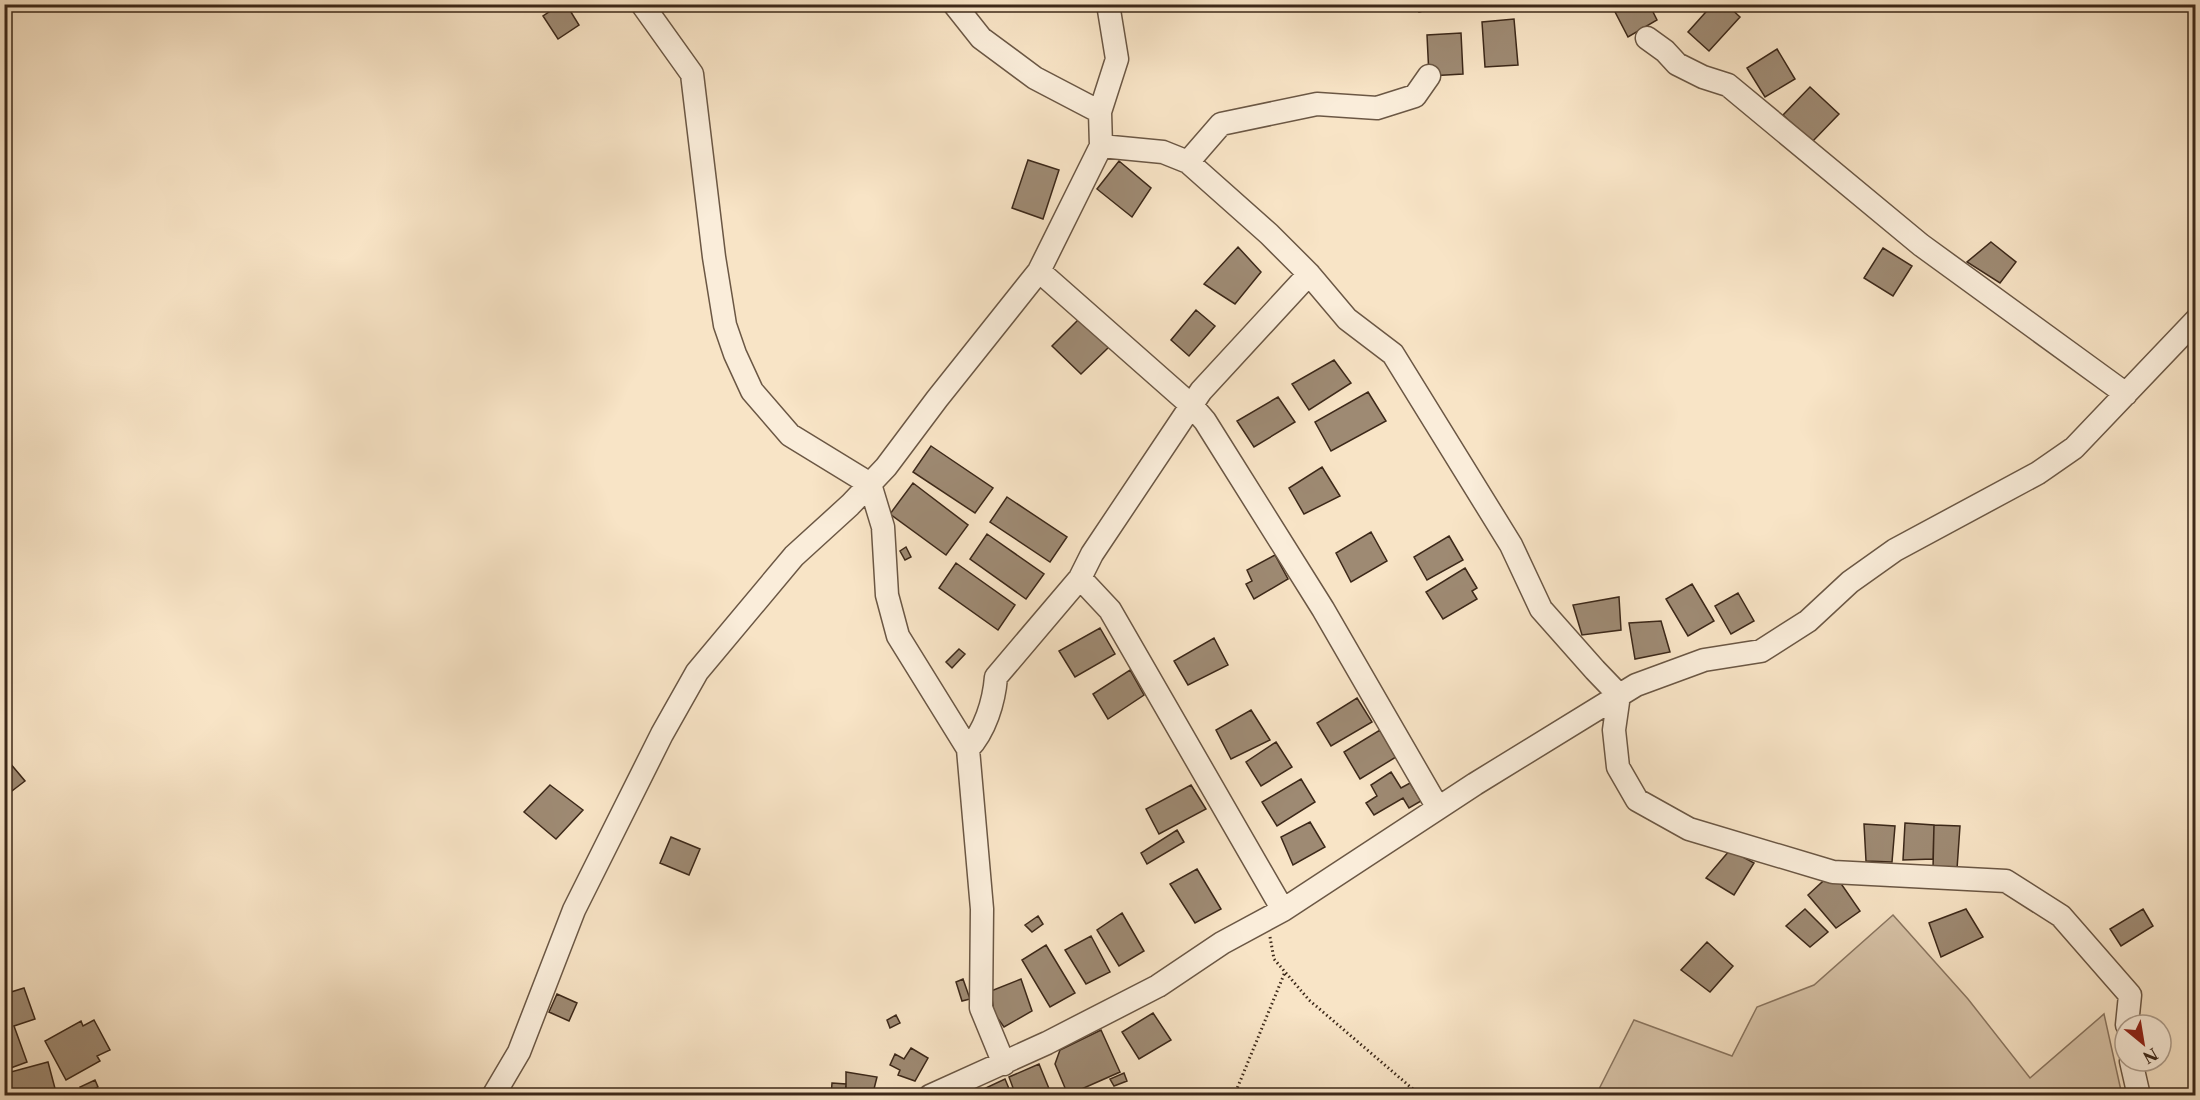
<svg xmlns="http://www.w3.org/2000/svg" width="2200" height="1100" font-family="'Libre Caslon Text',serif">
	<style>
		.green { fill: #d8c4a9; stroke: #8a7661; stroke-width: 1.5 }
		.building { fill: #9e8a73; stroke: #3c2819; stroke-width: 1.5 }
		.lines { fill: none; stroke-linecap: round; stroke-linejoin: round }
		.minor-casing { stroke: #6b5744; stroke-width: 25 }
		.path { stroke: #3c2819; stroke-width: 3; stroke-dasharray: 1.5 3; stroke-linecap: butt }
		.minor { stroke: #faedda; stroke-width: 22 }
	</style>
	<rect width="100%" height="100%" fill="#f8e4c6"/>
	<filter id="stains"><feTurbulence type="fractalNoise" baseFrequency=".00333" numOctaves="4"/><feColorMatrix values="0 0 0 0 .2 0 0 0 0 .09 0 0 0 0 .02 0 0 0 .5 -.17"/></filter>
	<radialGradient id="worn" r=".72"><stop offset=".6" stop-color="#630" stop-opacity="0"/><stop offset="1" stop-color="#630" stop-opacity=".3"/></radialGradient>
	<!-- green -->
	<path class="green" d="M 1893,915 L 1968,999 L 2030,1078 L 2104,1014 L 2122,1095 L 1596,1095 L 1634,1020 L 1732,1056 L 1757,1007 L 1814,985 Z"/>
	<!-- building -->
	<path class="building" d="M 561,4 L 566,4 L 579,25 L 558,39 L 543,16 Z
		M 1417,4 L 1449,4 L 1419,12 Z
		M 1615,4 L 1649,4 L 1657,20 L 1628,37 L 1612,6 Z
		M 1713,4 L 1726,4 L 1740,17 L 1709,51 L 1688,32 Z
		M 1514,19 L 1518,65 L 1485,67 L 1482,22 Z
		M 1461,33 L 1463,74 L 1429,76 L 1427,35 Z
		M 1777,49 L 1795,79 L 1765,97 L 1747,68 Z
		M 1810,87 L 1839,114 L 1812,142 L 1783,115 Z
		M 1028,160 L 1059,170 L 1043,219 L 1012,208 Z
		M 1119,161 L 1151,188 L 1132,217 L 1097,189 Z
		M 1991,242 L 2016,262 L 2000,283 L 1967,262 Z
		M 1238,247 L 1261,272 L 1235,304 L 1204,284 Z
		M 1883,248 L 1912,266 L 1893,296 L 1864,278 Z
		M 1196,310 L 1215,326 L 1189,356 L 1171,340 Z
		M 1080,318 L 1109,347 L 1081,374 L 1052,346 Z
		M 1334,360 L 1351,383 L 1309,410 L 1292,384 Z
		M 1368,392 L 1386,421 L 1331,451 L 1315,422 Z
		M 1278,397 L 1295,422 L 1254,447 L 1237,421 Z
		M 931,446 L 993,488 L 975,513 L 913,472 Z
		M 1322,467 L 1340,496 L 1304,514 L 1289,488 Z
		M 913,483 L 968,525 L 946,555 L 890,514 Z
		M 1007,497 L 1067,537 L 1050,562 L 990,522 Z
		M 1371,532 L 1387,561 L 1351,582 L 1336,553 Z
		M 987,534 L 1044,574 L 1026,599 L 970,559 Z
		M 1449,536 L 1463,560 L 1427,580 L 1414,557 Z
		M 906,547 L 911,557 L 905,560 L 900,551 Z
		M 1275,555 L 1288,579 L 1254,599 L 1246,584 L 1252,581 L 1247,570 Z
		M 956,563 L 1015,605 L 998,630 L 939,588 Z
		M 1465,568 L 1477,588 L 1472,591 L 1477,599 L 1443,619 L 1426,592 Z
		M 1692,584 L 1714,621 L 1688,636 L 1666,599 Z
		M 1738,593 L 1754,621 L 1731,634 L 1715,606 Z
		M 1619,597 L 1621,630 L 1582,635 L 1573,605 Z
		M 1661,621 L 1670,652 L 1635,659 L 1629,623 Z
		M 1100,628 L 1115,654 L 1075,677 L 1059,651 Z
		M 1214,638 L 1228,665 L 1188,685 L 1174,661 Z
		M 959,649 L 965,654 L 952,668 L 946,662 Z
		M 1130,670 L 1144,695 L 1108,719 L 1093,694 Z
		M 1357,698 L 1372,722 L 1331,746 L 1317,723 Z
		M 1251,710 L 1270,740 L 1231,759 L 1216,730 Z
		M 1380,730 L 1396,757 L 1360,779 L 1344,752 Z
		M 1276,742 L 1292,767 L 1261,786 L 1246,762 Z
		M 4,756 L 25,781 L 4,797 Z
		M 1391,772 L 1401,788 L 1410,783 L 1421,801 L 1409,808 L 1403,798 L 1374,815 L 1366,803 L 1377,796 L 1371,785 Z
		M 1301,779 L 1315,802 L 1277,826 L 1262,802 Z
		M 550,785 L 583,810 L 556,839 L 524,812 Z
		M 1191,785 L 1206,809 L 1159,834 L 1146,809 Z
		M 1310,822 L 1325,847 L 1293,865 L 1281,837 Z
		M 1905,823 L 1934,825 L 1933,859 L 1903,860 Z
		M 1864,824 L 1895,826 L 1892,862 L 1866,861 Z
		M 1934,825 L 1960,826 L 1957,869 L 1933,869 Z
		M 1177,830 L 1184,842 L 1147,864 L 1141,853 Z
		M 671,837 L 700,849 L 689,875 L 660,863 Z
		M 1730,850 L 1754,863 L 1734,895 L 1706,878 Z
		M 1197,869 L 1221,909 L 1195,923 L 1170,884 Z
		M 1833,872 L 1860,911 L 1836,928 L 1808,895 Z
		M 1805,909 L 1828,932 L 1810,947 L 1786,926 Z
		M 1966,909 L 1983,937 L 1941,957 L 1929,923 Z
		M 2143,909 L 2153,926 L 2121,946 L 2110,929 Z
		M 1122,913 L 1144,951 L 1119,966 L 1097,930 Z
		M 1038,916 L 1043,924 L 1032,932 L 1025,925 Z
		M 1091,936 L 1110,972 L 1086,984 L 1065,950 Z
		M 1707,942 L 1733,966 L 1710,992 L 1681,970 Z
		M 1046,945 L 1075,993 L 1050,1007 L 1022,960 Z
		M 4,973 L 11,992 L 24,988 L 35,1019 L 14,1026 L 27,1062 L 8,1069 L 4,1059 Z
		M 963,979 L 970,999 L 962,1001 L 956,982 Z
		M 1021,979 L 1032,1011 L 1004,1027 L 994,1013 L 991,991 Z
		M 557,994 L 577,1003 L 569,1021 L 549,1012 Z
		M 1153,1013 L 1171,1040 L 1139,1059 L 1122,1032 Z
		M 896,1015 L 900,1023 L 890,1028 L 887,1020 Z
		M 94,1020 L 110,1050 L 97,1056 L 100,1061 L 66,1080 L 45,1041 L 81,1021 L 83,1026 Z
		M 1101,1030 L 1120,1072 L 1068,1095 L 1055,1064 L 1060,1050 Z
		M 911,1048 L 928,1058 L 915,1081 L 898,1075 L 900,1070 L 890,1065 L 895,1054 L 904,1059 Z
		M 48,1062 L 57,1096 L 12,1096 L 7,1073 Z
		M 1039,1064 L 1052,1096 L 1016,1096 L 1009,1077 Z
		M 846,1072 L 877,1077 L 873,1093 L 846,1090 Z
		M 1124,1073 L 1127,1081 L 1114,1086 L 1110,1079 Z
		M 1005,1079 L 1012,1096 L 977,1096 L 975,1093 Z
		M 95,1080 L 98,1087 L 84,1094 L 80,1087 Z
		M 832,1083 L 846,1084 L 845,1096 L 831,1096 Z"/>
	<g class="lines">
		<!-- minor casing -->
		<g class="minor-casing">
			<path id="minor" d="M 642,4 L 692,74 L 714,257 L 725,325 L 735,354 L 752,391 L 790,435 L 870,484 L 883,527 L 887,595 L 898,636 L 968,749 L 982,909 L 981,1008 L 1004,1064
				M 954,4 L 981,38 L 1035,78 L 1100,112
				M 1647,38 L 1665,51 L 1677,64 L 1703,77 L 1728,85 L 1921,245 L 2126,394
				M 1101,146 L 1163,152 L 1188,162 L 1269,234 L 1309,274 L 1347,319 L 1393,354 L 1511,545 L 1541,609 L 1595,670 L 1619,695 L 1614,730 L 1618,767 L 1637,800 L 1689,829 L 1833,872 L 2006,881 L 2061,916 L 2130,995 L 2127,1025
				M 1188,162 L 1221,124 L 1317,104 L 1377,108 L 1415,96 L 1429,76
				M 1039,271 L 1192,406 L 1205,421 L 1323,609 L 1438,808
				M 1080,578 L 1110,610 L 1283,910
				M 968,749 C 985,731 994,702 996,677 L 1080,578 L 1092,554 L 1201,391 L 1309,274
				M 2131,1061 L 2139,1096
				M 493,1096 L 519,1052 L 574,910 L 662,734 L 697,672 L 794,556 L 850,505 L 886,467 L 937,399 L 1039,271 L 1101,146 L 1100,112 L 1117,59 L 1108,4
				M 930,1096 L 1047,1043 L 1158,986 L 1222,943 L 1283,910 L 1475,784 L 1636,685 L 1704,660 L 1761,651 L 1808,621 L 1850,582 L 1895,550 L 2038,473 L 2074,448 L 2196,320"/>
		</g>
		<!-- path -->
		<path class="path" d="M 1270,937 L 1274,959 L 1309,1000 L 1421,1096
			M 1234,1096 L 1285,972"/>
		<!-- minor -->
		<use href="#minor" class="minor"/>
	</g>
	<!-- margin -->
	<rect width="2200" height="1100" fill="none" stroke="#f8e4c6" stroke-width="24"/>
	<rect x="6" y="6" width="2188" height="1088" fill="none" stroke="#3c2819" stroke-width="3"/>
	<rect x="12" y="12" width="2176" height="1076" fill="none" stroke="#3c2819" stroke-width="1.5"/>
	<!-- north arrow -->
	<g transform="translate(2143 1043) rotate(150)"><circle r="28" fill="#faedda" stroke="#ae9e8d" stroke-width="1.5"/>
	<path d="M0-4.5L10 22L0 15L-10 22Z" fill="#8f2418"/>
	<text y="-9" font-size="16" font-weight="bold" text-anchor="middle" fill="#3c2819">N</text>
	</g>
	<rect width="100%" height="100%" filter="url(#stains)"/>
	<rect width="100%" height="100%" fill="url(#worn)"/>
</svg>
